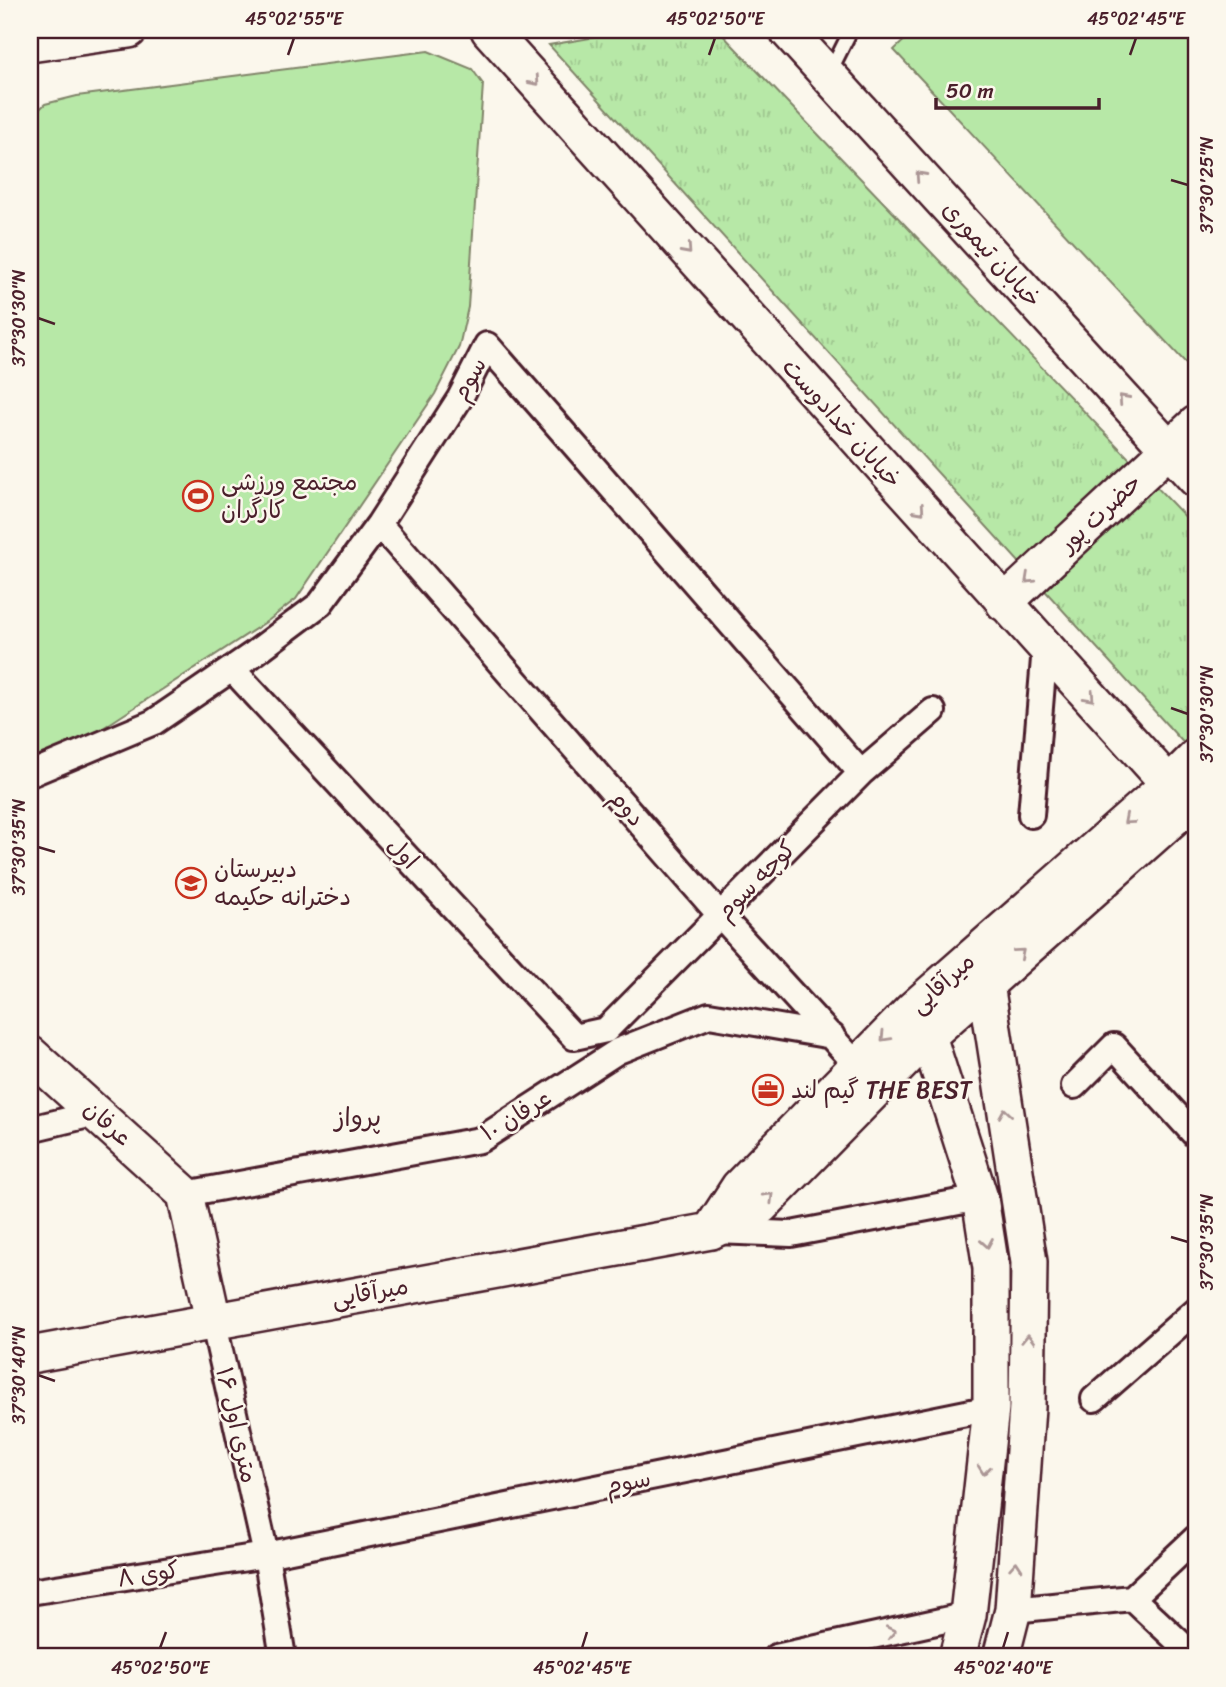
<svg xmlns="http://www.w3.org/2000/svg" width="1226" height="1687" font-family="Sriracha,'Playpen Sans Arabic',sans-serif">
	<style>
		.grass { fill: url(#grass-tufts); stroke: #808469; stroke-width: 2 }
		.park { fill: #b7e8a7; stroke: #808469; stroke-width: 2 }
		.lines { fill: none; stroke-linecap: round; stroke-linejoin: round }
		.lane-casing { stroke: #4a1f2b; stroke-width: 18 }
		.street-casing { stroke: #4a1f2b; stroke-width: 30 }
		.secondary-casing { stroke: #4a1f2b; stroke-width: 40 }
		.lane { stroke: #fbf7ec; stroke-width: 12 }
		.street { stroke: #fbf7ec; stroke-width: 24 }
		.secondary { stroke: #fbf7ec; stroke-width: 35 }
		.oneway { stroke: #ab9695 }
		.ticks { fill: none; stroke: #4a1f2b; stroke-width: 2.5 }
		.labels { text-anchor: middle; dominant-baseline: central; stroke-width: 5; stroke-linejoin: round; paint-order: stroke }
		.street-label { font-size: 24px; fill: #4a1f2b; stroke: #fbf7ec }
		.poi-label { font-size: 24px; fill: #4a1f2b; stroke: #fbf7ec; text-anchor: start }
		.neighbourhood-label { font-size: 26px; fill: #4a1f2b; stroke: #fbf7ec }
		.neatline { fill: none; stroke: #4a1f2b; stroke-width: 2.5 }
		.ticks-label { font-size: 18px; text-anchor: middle; fill: #4a1f2b }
	</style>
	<defs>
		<pattern id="grass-tufts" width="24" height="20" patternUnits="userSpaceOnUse" patternTransform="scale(1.75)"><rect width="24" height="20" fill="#b7e8a7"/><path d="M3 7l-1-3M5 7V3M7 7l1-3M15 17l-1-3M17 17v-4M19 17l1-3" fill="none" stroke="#9fc790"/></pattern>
	</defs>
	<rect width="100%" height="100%" fill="#fbf7ec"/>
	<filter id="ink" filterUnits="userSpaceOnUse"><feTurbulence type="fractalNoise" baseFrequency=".0143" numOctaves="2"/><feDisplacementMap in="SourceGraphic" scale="14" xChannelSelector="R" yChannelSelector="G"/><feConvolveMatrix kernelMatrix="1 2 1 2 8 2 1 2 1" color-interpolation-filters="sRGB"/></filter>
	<g filter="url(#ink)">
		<!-- grass -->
		<path class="grass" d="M 637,30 L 718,30 L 1196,528 L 1196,742 L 1189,749 L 549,45 Z"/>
		<!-- park -->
		<path class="park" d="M 915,30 L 1196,30 L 1196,374 L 894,50 Z
			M 428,51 L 472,69 L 483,84 L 468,307 L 459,347 L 435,394 L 296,599 L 269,620 L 83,741 L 45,762 L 30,758 L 30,118 L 45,104 L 77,96 Z"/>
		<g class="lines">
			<!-- lane casing -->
			<g class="lane-casing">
				<path id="lane" d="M 830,72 L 851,30"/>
			</g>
			<!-- street casing -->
			<g class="street-casing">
				<path id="street" d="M 379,524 L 720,915 L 868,1077
					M 232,669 L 574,1037 L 606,1030 L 861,773 L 933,711
					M 30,774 L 154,722 L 252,655 L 320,604 L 379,524 L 460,398 L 487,345 L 861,773
					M 1031,815 L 1045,647
					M 1074,1086 L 1114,1046 L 1196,1136
					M 30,1129 L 97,1113
					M 185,1194 L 480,1140 L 618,1051 L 709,1015 L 832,1036
					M 715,1231 L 791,1234 L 980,1198
					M 213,1320 L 266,1555 L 283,1657
					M 1094,1399 L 1196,1310
					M 30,1592 L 266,1555 L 991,1408
					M 1132,1598 L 1196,1538
					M 1013,1610 L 1132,1598 L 1195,1657
					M 776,1657 L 968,1615"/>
			</g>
			<!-- secondary casing -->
			<g class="secondary-casing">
				<path id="secondary" d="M 489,30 L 1196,814
					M 787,30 L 1196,479
					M 30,44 L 129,30
					M 1004,603 L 1196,424
					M 970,959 L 986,984 L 1029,1262 L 1027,1407 L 1013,1610 L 1001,1657
					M 918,1021 L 928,1036 L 980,1198 L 991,1268 L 991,1408 L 968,1615 L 957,1657
					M 30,1054 L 185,1194 L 213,1320
					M 711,1230 L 739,1187 L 912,1010 L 1169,784 L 1196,757
					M 30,1355 L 711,1231 L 761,1206 L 928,1036 L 1196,798"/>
			</g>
			<!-- lane -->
			<use href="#lane" class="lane"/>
			<!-- street -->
			<use href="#street" class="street"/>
			<!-- secondary -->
			<use href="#secondary" class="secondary"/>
		</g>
		<!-- one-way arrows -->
		<defs><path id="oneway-chevron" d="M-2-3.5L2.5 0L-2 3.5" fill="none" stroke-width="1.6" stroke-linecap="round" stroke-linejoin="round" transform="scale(1.75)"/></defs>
		<g class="oneway">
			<use href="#oneway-chevron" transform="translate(535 81) rotate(48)"/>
			<use href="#oneway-chevron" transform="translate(920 176) rotate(-132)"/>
			<use href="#oneway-chevron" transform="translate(687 250) rotate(48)"/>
			<use href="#oneway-chevron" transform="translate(1123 399) rotate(-132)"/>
			<use href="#oneway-chevron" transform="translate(920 510) rotate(48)"/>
			<use href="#oneway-chevron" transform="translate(1029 579) rotate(137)"/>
			<use href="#oneway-chevron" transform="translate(1090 697) rotate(48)"/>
			<use href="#oneway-chevron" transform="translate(1128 820) rotate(139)"/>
			<use href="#oneway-chevron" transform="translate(1020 953) rotate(-41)"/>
			<use href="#oneway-chevron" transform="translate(885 1037) rotate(134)"/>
			<use href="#oneway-chevron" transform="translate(1005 1113) rotate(-99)"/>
			<use href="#oneway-chevron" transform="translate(769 1197) rotate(-45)"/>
			<use href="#oneway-chevron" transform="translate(987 1243) rotate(80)"/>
			<use href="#oneway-chevron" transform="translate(1028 1339) rotate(-89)"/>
			<use href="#oneway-chevron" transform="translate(984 1470) rotate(96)"/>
			<use href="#oneway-chevron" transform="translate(1016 1566) rotate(-86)"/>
			<use href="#oneway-chevron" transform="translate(891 1632) rotate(-12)"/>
		</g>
	</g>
	<!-- ticks -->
	<path class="ticks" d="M 288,55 L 294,38M 709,55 L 715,38M 1130,55 L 1136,38M 1171,180 L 1188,185M 38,318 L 55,324M 1171,708 L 1188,714M 38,847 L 55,852M 1171,1237 L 1188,1242M 38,1375 L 55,1381M 160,1648 L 166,1632M 582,1648 L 587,1632M 1003,1648 L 1008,1632"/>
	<!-- icons -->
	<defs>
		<g id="stadium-ring" transform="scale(1.575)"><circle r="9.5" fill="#fbf7ec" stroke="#c8321e" stroke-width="1.5"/><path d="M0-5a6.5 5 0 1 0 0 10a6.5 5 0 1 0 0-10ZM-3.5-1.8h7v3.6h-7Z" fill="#c8321e"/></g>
		<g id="school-ring" transform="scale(1.575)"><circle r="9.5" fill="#fbf7ec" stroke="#c8321e" stroke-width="1.5"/><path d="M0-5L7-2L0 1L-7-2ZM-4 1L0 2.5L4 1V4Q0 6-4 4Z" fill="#c8321e"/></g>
		<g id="office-ring" transform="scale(1.575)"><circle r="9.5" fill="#fbf7ec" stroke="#c8321e" stroke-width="1.5"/><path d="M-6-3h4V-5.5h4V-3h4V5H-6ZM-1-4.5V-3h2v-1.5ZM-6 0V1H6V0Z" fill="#c8321e"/></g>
	</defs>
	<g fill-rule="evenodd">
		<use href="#stadium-ring" x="198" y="496"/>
		<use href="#school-ring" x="191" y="883"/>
		<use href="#office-ring" x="768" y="1090"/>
	</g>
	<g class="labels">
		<!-- street labels -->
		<g class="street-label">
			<text transform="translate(992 254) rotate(48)">خیابان تیموری</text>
			<text transform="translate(469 379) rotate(-61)">سوم</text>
			<text transform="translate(842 423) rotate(48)">خیابان خدادوست</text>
			<text transform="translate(1100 513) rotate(-43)">حضرت پور</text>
			<text transform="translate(627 808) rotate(49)">دوم</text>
			<text transform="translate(403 853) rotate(47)">اول</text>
			<text transform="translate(756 880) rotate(-45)">کوچه سوم</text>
			<text transform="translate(942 983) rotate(-42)">میرآقایی</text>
			<text transform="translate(516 1115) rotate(-31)">عرفان ۱۰</text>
			<text transform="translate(108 1123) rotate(42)">عرفان</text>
			<text transform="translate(370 1292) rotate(-10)">میرآقایی</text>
			<text transform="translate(237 1425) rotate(77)">۱۶ متری اول</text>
			<text transform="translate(628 1482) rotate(-11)">سوم</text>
			<text transform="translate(148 1574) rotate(-9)">کوی ۸</text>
		</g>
		<!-- poi labels -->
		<g class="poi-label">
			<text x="221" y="482">مجتمع ورزشی<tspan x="221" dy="28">کارگران</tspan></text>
			<text x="214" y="869">دبیرستان<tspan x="214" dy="28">دخترانه حکیمه</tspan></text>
			<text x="791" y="1090">گیم لند THE BEST</text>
		</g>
		<!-- neighbourhood labels -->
		<g class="neighbourhood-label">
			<text x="358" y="1117">پرواز</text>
		</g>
	</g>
	<!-- margin -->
	<rect width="1226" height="1687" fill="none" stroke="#fbf7ec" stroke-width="77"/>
	<!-- scale -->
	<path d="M936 98v10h163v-10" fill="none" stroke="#4a1f2b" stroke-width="3.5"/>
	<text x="946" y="98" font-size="21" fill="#4a1f2b" stroke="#fbf7ec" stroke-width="5" paint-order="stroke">50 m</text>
	<rect x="38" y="38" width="1150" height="1610" class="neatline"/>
	<g class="ticks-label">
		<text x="294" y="25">45°02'55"E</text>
		<text x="715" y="25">45°02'50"E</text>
		<text x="1136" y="25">45°02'45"E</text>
		<text transform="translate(1207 185) rotate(-90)" y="6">37°30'25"N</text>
		<text transform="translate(19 318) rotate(-90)" y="6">37°30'30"N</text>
		<text transform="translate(1207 714) rotate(-90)" y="6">37°30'30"N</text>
		<text transform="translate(19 847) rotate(-90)" y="6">37°30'35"N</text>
		<text transform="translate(1207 1242) rotate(-90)" y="6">37°30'35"N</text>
		<text transform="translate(19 1375) rotate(-90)" y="6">37°30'40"N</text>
		<text x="160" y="1674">45°02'50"E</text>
		<text x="582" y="1674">45°02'45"E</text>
		<text x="1003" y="1674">45°02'40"E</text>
	</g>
</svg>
